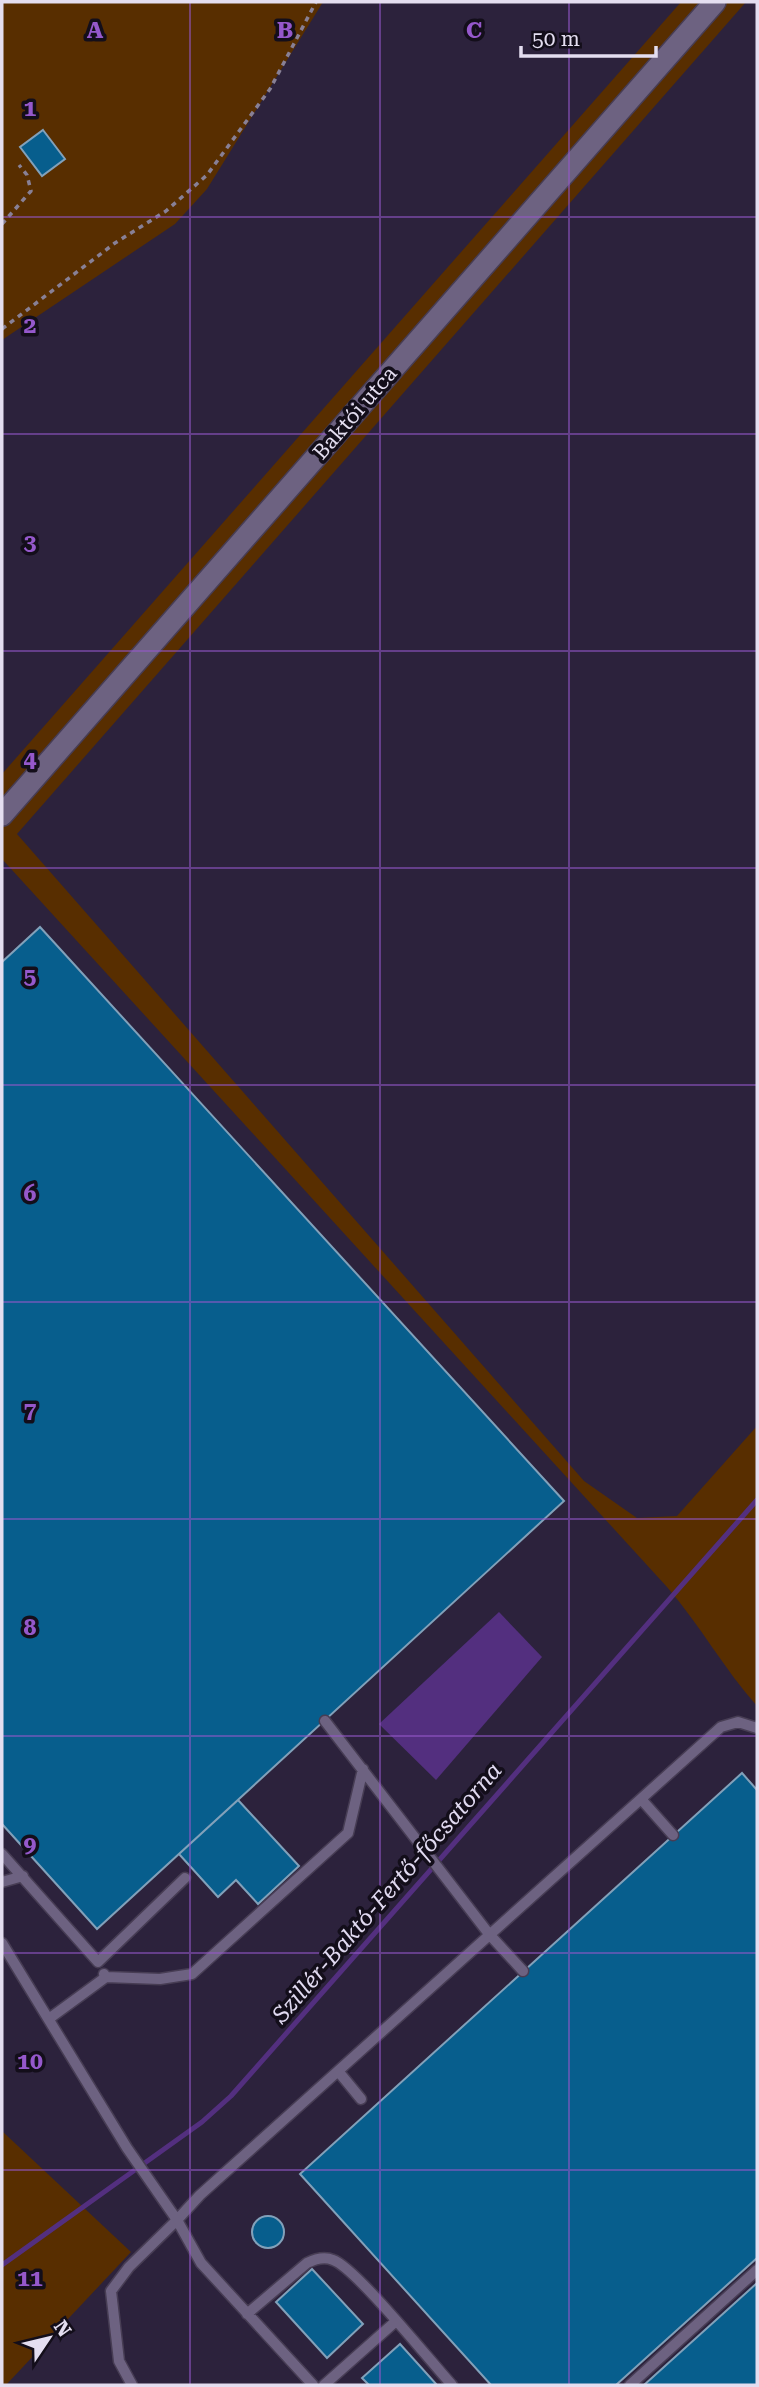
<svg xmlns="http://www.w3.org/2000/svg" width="759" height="2387" font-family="'Roboto Serif',serif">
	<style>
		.green { fill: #582e00 }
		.water { fill: #532f7f }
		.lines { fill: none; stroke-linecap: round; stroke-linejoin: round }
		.stream { stroke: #532f7f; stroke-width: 5 }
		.building { fill: #075e8d; stroke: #82a1ba; stroke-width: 2 }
		.service-casing { stroke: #473d54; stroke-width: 13 }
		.minor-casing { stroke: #473d54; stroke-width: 24 }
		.path { stroke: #888096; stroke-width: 3.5; stroke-dasharray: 5 5; stroke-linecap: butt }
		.service { stroke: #6d6281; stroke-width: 10 }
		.minor { stroke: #6d6281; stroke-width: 21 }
		.grid { fill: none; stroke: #9558cb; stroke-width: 2; stroke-opacity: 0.55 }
		.labels { text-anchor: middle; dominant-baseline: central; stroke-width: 7; stroke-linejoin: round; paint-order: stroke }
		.street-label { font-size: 21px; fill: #e4def0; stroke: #130e1a }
		.water-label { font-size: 23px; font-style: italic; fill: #e1daf1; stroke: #130e1a }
		.grid-label { font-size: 23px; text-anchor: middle; font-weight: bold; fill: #9558cb; stroke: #130e1a; stroke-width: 7; stroke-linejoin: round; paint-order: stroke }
	</style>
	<rect width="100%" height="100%" fill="#2c223c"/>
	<!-- green -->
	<path class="green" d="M 2,2 L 323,2 L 207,189 L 175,224 L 2,340 Z
		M 681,2 L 746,2 L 17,834 L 584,1481 L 637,1518 L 677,1516 L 757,1426 L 757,1706 C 724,1669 700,1625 667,1587 L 2,859 L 2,774 Z
		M 2,2131 L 131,2252 L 6,2385 L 2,2385 Z"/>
	<!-- water -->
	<path class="water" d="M 499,1612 L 542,1657 L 436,1780 L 379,1724 Z"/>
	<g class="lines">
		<!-- stream -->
		<path class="stream" d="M 2,2265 L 202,2122 L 231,2096 L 757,1500"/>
	</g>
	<!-- building -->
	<path class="building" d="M 43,130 L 65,159 L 42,176 L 20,147 Z
		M 40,927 L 564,1501 L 97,1929 L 2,1824 L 2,962 Z
		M 742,1773 L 757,1790 L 757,2258 L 616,2385 L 491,2385 L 300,2174 Z
		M 238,1800 L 299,1866 L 258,1904 L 236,1880 L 218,1897 L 179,1854 Z
		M252 2232a16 16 0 1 1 32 0a16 16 0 1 1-32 0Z
		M 312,2269 L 363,2324 L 327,2358 L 276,2302 Z
		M 757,2283 L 757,2385 L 644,2385 Z
		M 400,2344 L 437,2385 L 369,2385 L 362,2378 Z"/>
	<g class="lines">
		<!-- service casing -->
		<g class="service-casing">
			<path id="service" d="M 325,1721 L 489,1934 L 523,1971
				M 641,1799 L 673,1835
				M 2,1854 L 98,1962 L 185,1878
				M 2,1882 L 23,1876
				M 2,1943 L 127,2148 L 177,2220 L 129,2267 L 111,2291 L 119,2361 L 132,2385
				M 106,1977 L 160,1979 L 192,1974 L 348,1833 L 363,1769
				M 50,2018 L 106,1977 L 104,1974
				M 338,2071 L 361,2099
				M 247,2314 L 307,2263 C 315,2259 324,2256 333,2260 C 355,2267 431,2362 452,2385
				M 313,2385 L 201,2263 L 177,2220 L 200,2195 L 721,1727 L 738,1722 L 757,1728
				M 324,2385 L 395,2322
				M 630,2385 L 757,2270"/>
		</g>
		<!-- minor casing -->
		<g class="minor-casing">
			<path id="minor" d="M 2,815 L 715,2"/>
		</g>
		<!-- path -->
		<path class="path" d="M 2,224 L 31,191 L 27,175 L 19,165
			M 2,329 L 115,243 L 166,211 L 207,175 L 270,89 L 316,2"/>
		<!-- service -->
		<use href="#service" class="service"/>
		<!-- minor -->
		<use href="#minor" class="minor"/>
	</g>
	<!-- grid -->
	<path class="grid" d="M 190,2 L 190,2385M 380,2 L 380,2385M 569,2 L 569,2385M 2,217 L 757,217M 2,434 L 757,434M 2,651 L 757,651M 2,868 L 757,868M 2,1085 L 757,1085M 2,1302 L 757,1302M 2,1519 L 757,1519M 2,1736 L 757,1736M 2,1953 L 757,1953M 2,2170 L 757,2170"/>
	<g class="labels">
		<!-- street labels -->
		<g class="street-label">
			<text transform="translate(355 413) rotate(-49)">Baktói utca</text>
		</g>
		<!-- water labels -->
		<g class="water-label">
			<text transform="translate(387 1893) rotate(-49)">Szillér-Baktó-Fertő-főcsatorna</text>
		</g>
	</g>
	<g class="grid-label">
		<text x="95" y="38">A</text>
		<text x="285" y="38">B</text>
		<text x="474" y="38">C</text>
		<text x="30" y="116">1</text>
		<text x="30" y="333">2</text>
		<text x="30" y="550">3</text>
		<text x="30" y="767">4</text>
		<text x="30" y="984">5</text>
		<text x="30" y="1201">6</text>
		<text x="30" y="1418">7</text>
		<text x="30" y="1635">8</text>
		<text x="30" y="1852">9</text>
		<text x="30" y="2069">10</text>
		<text x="30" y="2286">11</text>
	</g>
	<!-- border -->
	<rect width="759" height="2387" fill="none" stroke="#e4def0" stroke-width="7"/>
	<!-- north arrow -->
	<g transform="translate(49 2338) rotate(55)" stroke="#130e1a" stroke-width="5" paint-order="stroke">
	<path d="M0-5L12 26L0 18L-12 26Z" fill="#e4def0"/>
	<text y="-10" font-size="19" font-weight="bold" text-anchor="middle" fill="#e4def0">N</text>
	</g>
	<!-- scale -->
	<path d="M521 46v10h135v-10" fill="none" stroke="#e4def0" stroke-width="3.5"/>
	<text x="532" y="46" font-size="21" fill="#e4def0" stroke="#130e1a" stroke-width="5" paint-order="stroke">50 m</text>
</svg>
